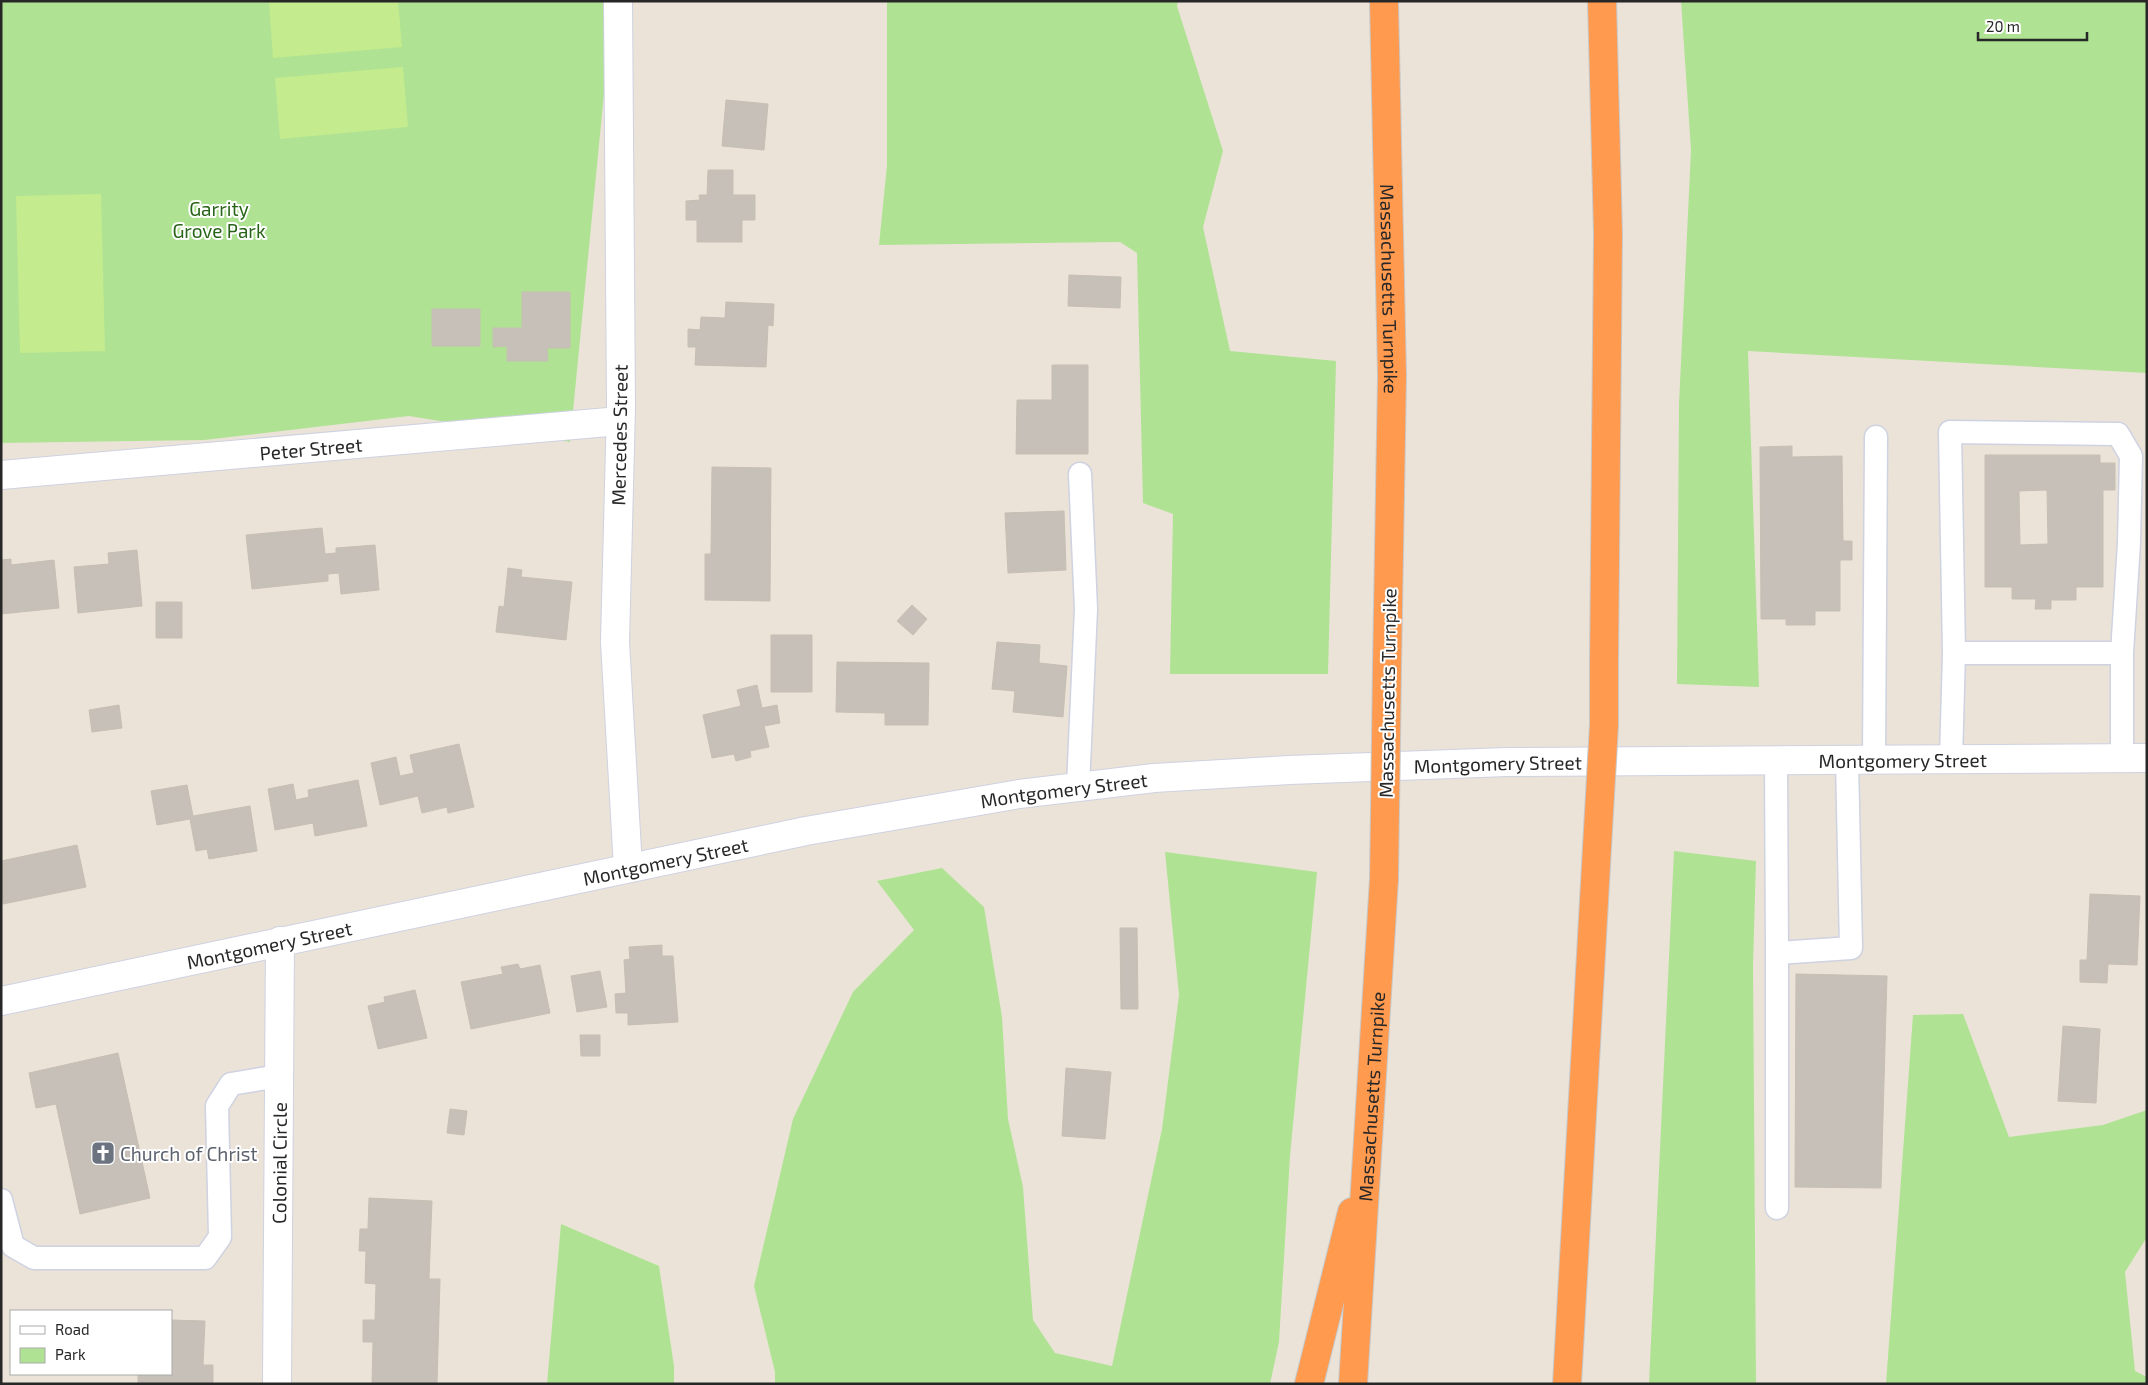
<svg xmlns="http://www.w3.org/2000/svg" width="2148" height="1385" font-family="'Exo 2',sans-serif">
	<style>
		.green { fill: #afe393 }
		.pitch { fill: #c4eb8e }
		.building { fill: #c6c0b8; stroke: #c6bfb2; fill-rule: evenodd }
		.lines { fill: none; stroke-linecap: round; stroke-linejoin: round }
		.service-casing { stroke: #ced2e1; stroke-width: 25 }
		.minor-casing { stroke: #ced2e1; stroke-width: 30 }
		.secondary-casing { stroke: #ced2e1; stroke-width: 30 }
		.motorway-casing { stroke: #c7c7c7; stroke-width: 30 }
		.service { stroke: #fff; stroke-width: 22 }
		.minor { stroke: #fff; stroke-width: 28 }
		.secondary { stroke: #fff; stroke-width: 28 }
		.motorway { stroke: #ff9a4f; stroke-width: 28 }
		.motorway-bridge-casing { stroke: #c7c7c7; stroke-width: 30; stroke-linecap: butt }
		.motorway-bridge { stroke: #ff9a4f; stroke-width: 28 }
		.labels { text-anchor: middle; dominant-baseline: central; stroke-width: 4; stroke-linejoin: round; paint-order: stroke }
		.park-label { font-size: 19px; fill: #286418; stroke: #fff }
		.street-label { font-size: 19px; fill: #272727; stroke: #fff }
		.worship-label { font-size: 19px; fill: #5b616d; stroke: #fff; text-anchor: start }
	</style>
	<rect width="100%" height="100%" fill="#ebe3d8"/>
	<!-- green -->
	<path class="green" d="M 1,1 L 613,1 L 570,442 L 409,416 L 204,440 L 1,443 Z
		M 887,1 L 1178,1 L 1177,6 L 1223,151 L 1203,227 L 1230,351 L 1336,361 L 1328,674 L 1170,674 L 1173,514 L 1143,503 L 1137,253 L 1120,242 L 879,245 L 887,165 Z
		M 1681,1 L 2147,1 L 2147,373 L 1748,351 L 1759,687 L 1677,684 L 1679,404 L 1691,150 Z
		M 1674,851 L 1756,861 L 1753,965 L 1756,1384 L 1649,1384 Z
		M 1165,852 L 1317,872 L 1290,1156 L 1279,1342 L 1270,1384 L 775,1384 L 775,1372 L 754,1286 L 793,1119 L 853,992 L 914,930 L 877,881 L 942,868 L 984,907 L 1002,1017 L 1008,1119 L 1023,1187 L 1033,1320 L 1055,1353 L 1112,1366 L 1162,1129 L 1179,995 Z
		M 1963,1014 L 2009,1137 L 2103,1125 L 2147,1110 L 2147,1237 L 2125,1272 L 2135,1371 L 2147,1377 L 2147,1384 L 1886,1384 L 1913,1015 Z
		M 561,1224 L 659,1266 L 674,1366 L 674,1384 L 547,1384 Z"/>
	<!-- pitch -->
	<path class="pitch" d="M 269,1 L 398,1 L 402,47 L 273,58 Z
		M 403,67 L 408,127 L 280,139 L 275,78 Z
		M 101,194 L 105,351 L 20,353 L 16,196 Z"/>
	<!-- building -->
	<path class="building" d="M 726,100 L 768,104 L 764,150 L 722,146 Z
		M 708,170 L 733,170 L 733,195 L 755,195 L 755,220 L 742,220 L 742,242 L 697,242 L 697,220 L 686,220 L 686,201 L 700,200 L 699,195 L 707,195 Z
		M 1069,275 L 1121,277 L 1120,308 L 1068,306 Z
		M 522,292 L 570,292 L 570,348 L 547,348 L 548,361 L 507,361 L 507,346 L 493,347 L 493,328 L 522,328 Z
		M 726,302 L 774,304 L 773,326 L 768,325 L 766,367 L 695,365 L 696,347 L 688,347 L 688,329 L 700,330 L 701,317 L 725,318 Z
		M 432,309 L 480,309 L 480,346 L 432,346 Z
		M 1052,365 L 1088,365 L 1088,454 L 1016,454 L 1017,400 L 1052,400 Z
		M 1792,446 L 1792,457 L 1842,456 L 1843,541 L 1852,541 L 1852,560 L 1840,560 L 1840,611 L 1815,611 L 1815,625 L 1786,625 L 1786,619 L 1761,619 L 1760,447 Z
		M 1985,455 L 2100,455 L 2100,463 L 2115,463 L 2115,490 L 2103,490 L 2103,587 L 2076,587 L 2076,600 L 2051,600 L 2051,609 L 2035,609 L 2036,599 L 2012,599 L 2012,587 L 1985,587 ZM 2047,490 L 2048,544 L 2020,545 L 2019,491 Z
		M 712,467 L 771,468 L 770,601 L 705,600 L 705,554 L 711,554 Z
		M 1064,511 L 1066,570 L 1008,573 L 1005,513 Z
		M 322,528 L 325,554 L 336,553 L 336,548 L 375,545 L 379,590 L 341,594 L 339,573 L 328,574 L 328,581 L 252,589 L 246,535 Z
		M 137,550 L 142,606 L 78,613 L 74,567 L 109,564 L 108,553 Z
		M 11,559 L 11,565 L 54,560 L 59,608 L 1,614 L 1,560 Z
		M 508,568 L 522,570 L 521,577 L 572,582 L 566,640 L 496,632 L 499,606 L 504,607 Z
		M 156,602 L 182,602 L 182,638 L 156,638 Z
		M 912,605 L 927,619 L 913,635 L 897,621 Z
		M 771,635 L 812,635 L 812,692 L 771,692 Z
		M 997,642 L 1040,645 L 1039,663 L 1067,666 L 1063,717 L 1013,712 L 1015,691 L 992,689 Z
		M 837,662 L 929,663 L 928,725 L 885,725 L 885,713 L 836,712 Z
		M 757,685 L 762,708 L 777,705 L 780,723 L 764,726 L 769,747 L 750,751 L 751,757 L 736,761 L 734,754 L 712,758 L 703,715 L 741,706 L 737,690 Z
		M 119,705 L 122,728 L 92,732 L 89,710 Z
		M 459,744 L 474,807 L 448,813 L 447,807 L 422,813 L 418,796 L 380,805 L 371,763 L 396,757 L 400,776 L 414,773 L 410,755 Z
		M 358,780 L 367,826 L 315,836 L 313,823 L 275,830 L 268,789 L 293,784 L 296,800 L 309,797 L 308,790 Z
		M 187,785 L 193,816 L 250,806 L 257,851 L 209,859 L 207,849 L 196,851 L 190,819 L 157,825 L 151,791 Z
		M 77,845 L 86,887 L 3,904 L 1,861 Z
		M 2090,894 L 2140,896 L 2137,965 L 2108,964 L 2107,983 L 2080,982 L 2080,960 L 2087,960 Z
		M 1120,928 L 1137,928 L 1138,1009 L 1121,1009 Z
		M 662,945 L 662,956 L 673,956 L 678,1022 L 628,1025 L 628,1013 L 616,1013 L 615,994 L 626,993 L 624,960 L 630,959 L 629,947 Z
		M 518,964 L 520,969 L 540,965 L 550,1013 L 471,1029 L 461,982 L 503,974 L 501,967 Z
		M 600,971 L 607,1007 L 577,1012 L 571,976 Z
		M 1796,974 L 1887,976 L 1881,1188 L 1795,1187 Z
		M 415,990 L 427,1038 L 378,1049 L 368,1006 L 385,1002 L 384,997 Z
		M 2063,1026 L 2100,1029 L 2096,1103 L 2058,1101 Z
		M 580,1035 L 600,1035 L 600,1056 L 581,1056 Z
		M 118,1053 L 150,1198 L 80,1214 L 56,1104 L 36,1108 L 29,1073 Z
		M 1066,1068 L 1111,1072 L 1105,1139 L 1062,1136 Z
		M 450,1109 L 467,1111 L 464,1135 L 447,1133 Z
		M 369,1198 L 432,1201 L 429,1279 L 440,1279 L 437,1384 L 372,1384 L 373,1342 L 363,1342 L 363,1320 L 375,1320 L 376,1284 L 365,1283 L 366,1251 L 359,1251 L 360,1229 L 368,1229 Z
		M 171,1320 L 205,1321 L 203,1365 L 213,1365 L 213,1384 L 138,1384 L 138,1374 L 171,1374 Z"/>
	<g class="lines">
		<!-- service casing -->
		<g class="service-casing">
			<path id="service" d="M 1954,653 L 2122,653
				M 1951,759 L 1954,653 L 1950,432 L 2118,434 L 2131,456 L 2129,543 L 2122,653 L 2122,758
				M 1776,760 L 1777,953
				M 1874,760 L 1876,437
				M 1078,787 L 1086,609 L 1080,474
				M 1,1200 L 13,1246 L 34,1258 L 205,1258 L 220,1237 L 217,1106 L 231,1084 L 279,1076
				M 1777,1208 L 1777,953 L 1851,948 L 1847,759"/>
		</g>
		<!-- minor casing -->
		<g class="minor-casing">
			<g id="minor">
				<path d="M 618,1 L 621,408 L 615,642 L 628,868"/>
				<path id="s1" d="M 1,475 L 620,421"/>
				<path id="s2" d="M 277,1384 L 280,941"/>
			</g>
		</g>
		<!-- secondary casing -->
		<g class="secondary-casing">
			<g id="secondary">
				<path id="s3" d="M 1,1001 L 806,831 L 1019,794 L 1154,778 L 1289,770 L 1507,762 L 2147,758"/>
			</g>
		</g>
		<!-- motorway casing -->
		<g class="motorway-casing">
			<g id="motorway">
				<path id="s4" d="M 1384,1 L 1392,376 L 1387,667"/>
				<path d="M 1602,1 L 1608,234 L 1604,665"/>
				<path d="M 1309,1384 L 1352,1212"/>
				<path id="s5" d="M 1353,1384 L 1384,879"/>
				<path d="M 1567,1384 L 1597,847"/>
			</g>
		</g>
		<!-- service -->
		<use href="#service" class="service"/>
		<!-- minor -->
		<use href="#minor" class="minor"/>
		<!-- secondary -->
		<use href="#secondary" class="secondary"/>
		<!-- motorway -->
		<use href="#motorway" class="motorway"/>
		<!-- motorway-bridge casing -->
		<g class="motorway-bridge-casing">
			<path id="motorway-bridge" d="M 1597,847 L 1604,725 L 1604,665
				M 1384,879 L 1387,667"/>
		</g>
		<!-- motorway-bridge -->
		<use href="#motorway-bridge" class="motorway-bridge"/>
	</g>
	<!-- icons -->
	<defs>
		<g id="church-square" transform="scale(1.25)"><rect x="-9" y="-9" width="18" height="18" rx="4" fill="#6b7280" stroke="#fff"/><path d="M-1.2-6h2.4v3.5h3.3v2.4h-3.3V6h-2.4V-.1h-3.3v-2.4h3.3Z" fill="#fff"/></g>
	</defs>
	<g fill-rule="evenodd">
		<use href="#church-square" x="103" y="1153"/>
	</g>
	<g class="labels">
		<!-- park labels -->
		<g class="park-label">
			<text x="219" y="208">Garrity<tspan x="219" dy="22">Grove Park</tspan></text>
		</g>
		<!-- street labels -->
		<g class="street-label">
			<text stroke="none"><textPath href="#s4" startOffset="288">Massachusetts Turnpike</textPath></text>
			<text transform="translate(619 435) rotate(-89)">Mercedes Street</text>
			<text stroke="none"><textPath href="#s1" startOffset="311">Peter Street</textPath></text>
			<text transform="translate(1387 693) rotate(-89)">Massachusetts Turnpike</text>
			<text stroke="none"><textPath href="#s3" startOffset="1924">Montgomery Street</textPath></text>
			<text stroke="none"><textPath href="#s3" startOffset="1519">Montgomery Street</textPath></text>
			<text stroke="none"><textPath href="#s3" startOffset="1084">Montgomery Street</textPath></text>
			<text stroke="none"><textPath href="#s3" startOffset="679">Montgomery Street</textPath></text>
			<text stroke="none"><textPath href="#s3" startOffset="274">Montgomery Street</textPath></text>
			<text stroke="none"><textPath href="#s5" startOffset="288">Massachusetts Turnpike</textPath></text>
			<text stroke="none"><textPath href="#s2" startOffset="221">Colonial Circle</textPath></text>
		</g>
		<!-- worship labels -->
		<g class="worship-label">
			<text x="120" y="1153">Church of Christ</text>
		</g>
	</g>
	<!-- border -->
	<rect width="2148" height="1385" fill="none" stroke="#272727" stroke-width="5"/>
	<!-- legend -->
	<rect x="10" y="1310" width="162" height="65" fill="#ffffff" stroke="#a9a9a9"/>
	<rect x="20" y="1326" width="25" height="8" fill="#ffffff" stroke="#a9a9a9"/>
	<text x="55" y="1335" font-size="15" fill="#272727">Road</text>
	<rect x="20" y="1348" width="25" height="15" fill="#afe393" stroke="#a9a9a9"/>
	<text x="55" y="1360" font-size="15" fill="#272727">Park</text>
	<!-- scale -->
	<path d="M1978 32v8h109v-8" fill="none" stroke="#272727" stroke-width="2.5"/>
	<text x="1986" y="32" font-size="15" fill="#272727" stroke="#ffffff" stroke-width="4" paint-order="stroke">20 m</text>
</svg>
